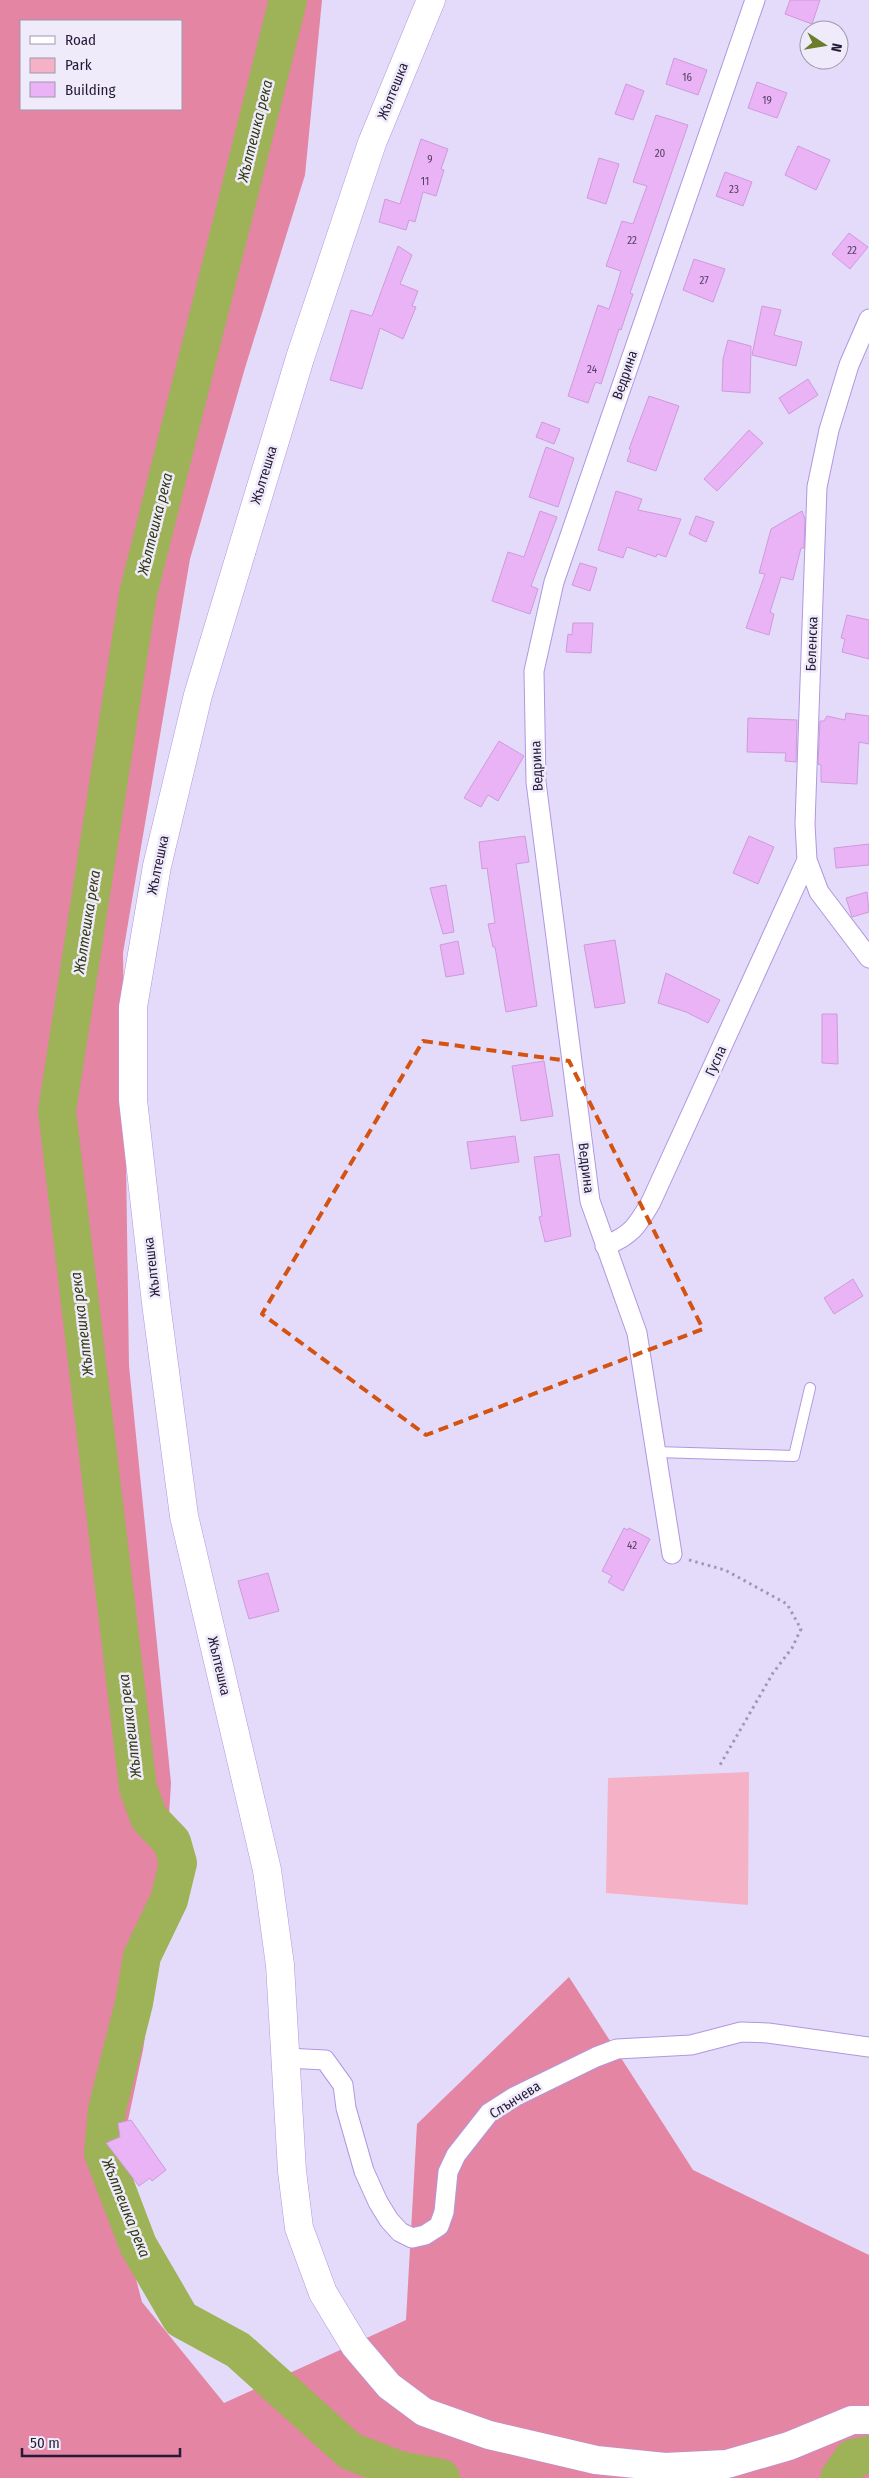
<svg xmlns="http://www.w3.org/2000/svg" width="869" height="2478" font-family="'Fira Sans Condensed',sans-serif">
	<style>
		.green { fill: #f5b1c5 }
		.forest { fill: #e385a3; fill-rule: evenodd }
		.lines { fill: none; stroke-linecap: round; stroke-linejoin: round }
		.river { stroke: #9eb257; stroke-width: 38 }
		.building { fill: #e9b3f5; stroke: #cf9adb }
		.lane-casing { stroke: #b197e0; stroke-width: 12 }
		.street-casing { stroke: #b197e0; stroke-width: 21 }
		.secondary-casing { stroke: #b197e0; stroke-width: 29 }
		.path { stroke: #a197b5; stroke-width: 3; stroke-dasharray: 2.5 4; stroke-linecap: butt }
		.lane { stroke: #fff; stroke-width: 10 }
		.street { stroke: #fff; stroke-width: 19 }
		.secondary { stroke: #fff; stroke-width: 28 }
		.marked { fill: none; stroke: #d55310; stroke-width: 4; stroke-dasharray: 10 6; stroke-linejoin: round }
		.labels { text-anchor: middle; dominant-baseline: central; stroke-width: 5; stroke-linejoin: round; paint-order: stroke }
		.number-label { font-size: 11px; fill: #574166 }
		.street-label { font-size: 14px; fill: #261b37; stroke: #efebfa }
		.water-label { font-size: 15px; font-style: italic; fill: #323b14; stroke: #efebfa }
	</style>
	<rect width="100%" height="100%" fill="#e4dbfa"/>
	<!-- green -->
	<path class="green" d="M 749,1772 L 748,1905 L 606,1893 L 608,1778 Z"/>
	<!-- forest -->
	<path class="forest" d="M 0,0 L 322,0 L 305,175 L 245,368 L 190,559 L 123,953 L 129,1366 L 171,1783 L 163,1912 L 143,2050 L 113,2191 L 142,2302 L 224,2403 L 406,2320 L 417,2124 L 569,1977 L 693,2170 L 869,2255 L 869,2478 L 0,2478 ZM 21,21 L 181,21 L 181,109 L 21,109 Z"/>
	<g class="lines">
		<!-- river -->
		<path class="river" d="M 288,0 L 138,594 L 57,1111 L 138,1788 L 149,1818 L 172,1842 L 178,1863 L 169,1900 L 142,1956 L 134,2003 L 107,2109 L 103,2153 L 138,2245 L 181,2319 L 238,2350 L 350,2451 L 399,2470 L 441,2478
			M 839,2478 L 853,2458 L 869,2455"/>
	</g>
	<!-- building -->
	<path class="building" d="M 790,0 L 820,0 L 812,24 L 785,14 Z
		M 674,58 L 707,70 L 698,95 L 666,84 Z
		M 757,82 L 787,93 L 777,118 L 748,108 Z
		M 626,84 L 644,91 L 633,120 L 615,114 Z
		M 656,115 L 688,125 L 630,293 L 633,294 L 621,330 L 619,329 L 601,384 L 596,382 L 594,386 L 588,403 L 568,396 L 598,305 L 609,309 L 616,288 L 621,271 L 606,266 L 622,221 L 633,224 L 647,186 L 633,182 Z
		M 421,139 L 448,149 L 441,169 L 444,170 L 436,196 L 423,192 L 415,222 L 409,220 L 406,230 L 379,222 L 385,199 L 400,204 Z
		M 798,146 L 830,160 L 816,190 L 785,175 Z
		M 599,158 L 619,164 L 606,204 L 587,198 Z
		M 725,172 L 752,182 L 743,206 L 716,196 Z
		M 849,233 L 868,247 L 850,269 L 832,254 Z
		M 398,246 L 412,255 L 400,284 L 418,291 L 412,306 L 416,307 L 403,339 L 380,328 L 362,389 L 330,380 L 351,310 L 372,316 Z
		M 694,259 L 725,269 L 713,302 L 683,290 Z
		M 762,306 L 781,310 L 774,335 L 802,342 L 796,366 L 752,355 Z
		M 728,340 L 751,346 L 750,393 L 722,391 L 723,359 Z
		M 808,379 L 818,395 L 789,414 L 779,398 Z
		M 649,396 L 679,406 L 656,471 L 627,461 L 631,450 L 629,449 Z
		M 542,422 L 560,429 L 554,444 L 536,437 Z
		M 749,430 L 763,443 L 717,491 L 704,479 Z
		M 546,447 L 574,458 L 558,507 L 529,497 Z
		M 616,491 L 642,499 L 638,510 L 681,519 L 666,557 L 657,554 L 656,557 L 627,547 L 623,558 L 598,550 Z
		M 540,511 L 557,517 L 531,586 L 538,589 L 530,614 L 492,601 L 508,552 L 524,557 Z
		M 802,511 L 805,519 L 804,548 L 801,548 L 793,580 L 781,577 L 770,612 L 774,614 L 769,635 L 746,628 L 765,574 L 759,573 L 771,529 Z
		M 696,516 L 714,522 L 706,542 L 689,534 Z
		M 580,563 L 597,568 L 590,591 L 572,585 Z
		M 847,615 L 869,620 L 869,659 L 842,652 L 845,639 L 841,638 Z
		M 573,623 L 593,623 L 591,653 L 566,652 L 568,634 L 572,635 Z
		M 846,713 L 869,716 L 869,744 L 859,742 L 857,784 L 821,782 L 821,765 L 818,764 L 820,721 L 824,721 L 827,716 L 845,720 Z
		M 748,718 L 797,720 L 796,762 L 785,761 L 786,753 L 747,752 Z
		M 499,741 L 524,756 L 498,801 L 488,795 L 481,807 L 464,798 Z
		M 525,836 L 529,862 L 516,864 L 537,1006 L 506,1012 L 495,947 L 493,947 L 488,924 L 495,923 L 487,868 L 482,869 L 479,842 Z
		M 749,836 L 774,847 L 758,884 L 733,873 Z
		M 869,844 L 869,865 L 836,868 L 834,848 Z
		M 446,885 L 454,932 L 443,934 L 430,888 Z
		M 867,892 L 869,912 L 852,917 L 846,898 Z
		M 615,940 L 625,1003 L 595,1008 L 584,945 Z
		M 458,941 L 464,974 L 446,977 L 440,945 Z
		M 666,973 L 720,1000 L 708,1023 L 686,1012 L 658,1003 Z
		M 822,1014 L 837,1014 L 838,1064 L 822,1063 Z
		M 544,1061 L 553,1116 L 521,1121 L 512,1066 Z
		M 515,1136 L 519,1162 L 471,1169 L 467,1142 Z
		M 559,1154 L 571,1236 L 545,1242 L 539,1217 L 542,1216 L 534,1157 Z
		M 853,1279 L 863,1296 L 834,1314 L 824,1298 Z
		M 624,1528 L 628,1530 L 629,1528 L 650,1539 L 623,1591 L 608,1582 L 612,1576 L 602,1571 Z
		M 268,1573 L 279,1611 L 249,1619 L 238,1581 Z
		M 131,2120 L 166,2170 L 152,2181 L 150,2178 L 139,2186 L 106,2143 L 120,2137 L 118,2123 Z"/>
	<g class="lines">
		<!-- lane casing -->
		<g class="lane-casing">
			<path id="lane" d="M 656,1452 L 794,1456 L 810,1388"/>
		</g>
		<!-- street casing -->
		<g class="street-casing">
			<path id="street" d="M 869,319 L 849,365 L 829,430 L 817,487 L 805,824 L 807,860 L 819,892 L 869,958
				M 605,1246 C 632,1235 637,1226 651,1202 L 807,860
				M 672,1554 L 637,1333 L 590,1201 L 536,782 L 534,671 L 554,582 L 755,0
				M 286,2058 L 325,2060 L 343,2085 L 346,2108 L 364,2171 L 378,2202 L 389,2220 L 400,2232 L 412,2238 L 425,2235 L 439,2226 L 444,2212 L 448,2172 L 456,2155 L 489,2113 L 514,2097 L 596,2057 L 617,2049 L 691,2045 L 741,2032 L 768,2033 L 869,2047"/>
		</g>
		<!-- secondary casing -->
		<g class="secondary-casing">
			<path id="secondary" d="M 431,0 L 372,143 L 300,358 L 198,695 L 157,866 L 133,1007 L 133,1100 L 156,1303 L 184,1516 L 267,1870 L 280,1965 L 292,2171 L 299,2228 L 323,2293 L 355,2346 L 389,2386 L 424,2412 L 489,2435 L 596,2460 L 665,2467 L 727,2464 L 789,2446 L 852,2420 L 869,2420"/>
		</g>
		<!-- path -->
		<path class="path" d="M 689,1560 L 725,1570 L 787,1604 L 801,1629 L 792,1648 L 773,1673 L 720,1765"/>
		<!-- lane -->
		<use href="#lane" class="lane"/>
		<!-- street -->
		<use href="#street" class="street"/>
		<!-- secondary -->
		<use href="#secondary" class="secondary"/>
	</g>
	<!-- marked area -->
	<path class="marked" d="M 423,1041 L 569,1061 L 703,1329 L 426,1435 L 262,1314 Z"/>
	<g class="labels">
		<!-- number labels -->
		<g class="number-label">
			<text x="687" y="77">16</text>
			<text x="767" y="100">19</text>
			<text x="660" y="153">20</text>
			<text x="430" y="159">9</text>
			<text x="425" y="181">11</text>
			<text x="734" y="189">23</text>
			<text x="632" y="240">22</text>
			<text x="852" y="250">22</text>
			<text x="704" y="280">27</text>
			<text x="592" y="369">24</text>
			<text x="632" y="1545">42</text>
		</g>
		<!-- street labels -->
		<g class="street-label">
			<text transform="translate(393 91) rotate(-68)">Жълтешка</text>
			<text transform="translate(625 375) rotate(-71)">Ведрина</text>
			<text transform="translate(264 475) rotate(-73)">Жълтешка</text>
			<text transform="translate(812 644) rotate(-88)">Беленска</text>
			<text transform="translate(537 766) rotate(-93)">Ведрина</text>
			<text transform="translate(158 865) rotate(-78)">Жълтешка</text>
			<text transform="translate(716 1061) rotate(-65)">Гусла</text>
			<text transform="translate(586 1168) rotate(83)">Ведрина</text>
			<text transform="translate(152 1267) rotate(-97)">Жълтешка</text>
			<text transform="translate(219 1666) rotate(77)">Жълтешка</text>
			<text transform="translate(515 2100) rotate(-32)">Слънчева</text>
		</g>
		<!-- water labels -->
		<g class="water-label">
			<text transform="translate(255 131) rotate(-76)">Жълтешка река</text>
			<text transform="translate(155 524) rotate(-76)">Жълтешка река</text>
			<text transform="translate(87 922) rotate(-81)">Жълтешка река</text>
			<text transform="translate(82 1324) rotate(-97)">Жълтешка река</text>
			<text transform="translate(130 1726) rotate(-97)">Жълтешка река</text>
			<text transform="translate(126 2208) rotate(68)">Жълтешка река</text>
		</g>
	</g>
	<!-- legend -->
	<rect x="20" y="20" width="162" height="90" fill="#efebfa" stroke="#9f98ac"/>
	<rect x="30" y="36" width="25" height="8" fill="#ffffff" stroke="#9f98ac"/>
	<text x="65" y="45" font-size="15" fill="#261b37">Road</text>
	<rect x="30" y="58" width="25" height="15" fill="#f5b1c5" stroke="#9f98ac"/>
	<text x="65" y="70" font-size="15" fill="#261b37">Park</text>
	<rect x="30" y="82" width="25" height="15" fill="#e9b3f5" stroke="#9f98ac"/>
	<text x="65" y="95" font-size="15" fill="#261b37">Building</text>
	<!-- north arrow -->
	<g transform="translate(824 45) rotate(102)"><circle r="24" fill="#efebfa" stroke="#9f98ac"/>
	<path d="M0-4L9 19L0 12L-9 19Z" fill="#6b7c2b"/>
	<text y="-8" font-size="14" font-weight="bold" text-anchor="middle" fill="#261b37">N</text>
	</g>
	<!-- scale -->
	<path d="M22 2448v8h158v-8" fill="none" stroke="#261b37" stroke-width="2.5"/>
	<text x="30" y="2448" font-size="15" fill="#261b37" stroke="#efebfa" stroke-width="4" paint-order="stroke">50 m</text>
</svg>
